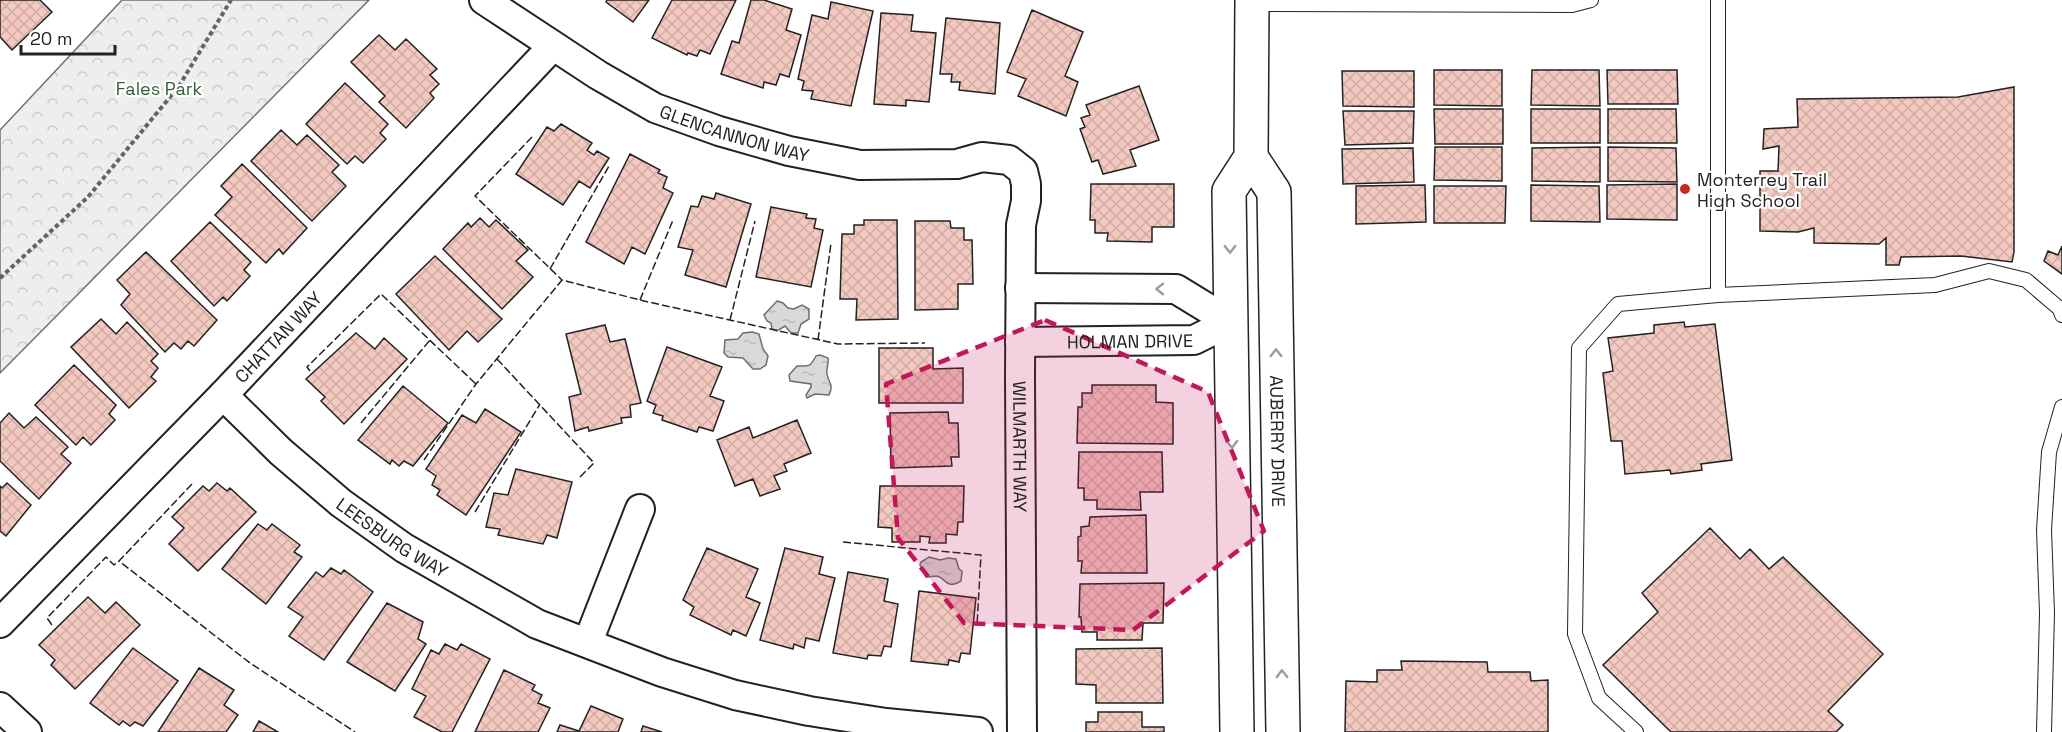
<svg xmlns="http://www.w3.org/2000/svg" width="2062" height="732" font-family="'Space Grotesk',sans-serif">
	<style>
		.park { fill: url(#park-crowns); stroke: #6f6f6f; stroke-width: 1.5 }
		.water { fill: url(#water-ripples); stroke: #6f6f6f; stroke-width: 1.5 }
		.building { fill: url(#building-cross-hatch); stroke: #222; stroke-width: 1.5 }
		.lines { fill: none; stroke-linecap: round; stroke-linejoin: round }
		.lane-casing { stroke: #222; stroke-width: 16 }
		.street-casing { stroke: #222; stroke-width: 32 }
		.secondary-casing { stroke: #222; stroke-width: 36 }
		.path { stroke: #646464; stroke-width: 4; stroke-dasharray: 4.5 3; stroke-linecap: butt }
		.lane { stroke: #fff; stroke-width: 14 }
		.street { stroke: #fff; stroke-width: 28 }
		.secondary { stroke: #fff; stroke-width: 33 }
		.fence { stroke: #222; stroke-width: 1.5; stroke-dasharray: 8 3; stroke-linecap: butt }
		.oneway { stroke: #9c9c9c }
		.marked { fill: #c2185b; fill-opacity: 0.2; stroke: #c2185b; stroke-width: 4.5; stroke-dasharray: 12 8; stroke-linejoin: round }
		.poi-dot { fill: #c62828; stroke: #fff; stroke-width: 2 }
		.labels { text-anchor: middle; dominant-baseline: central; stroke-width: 4.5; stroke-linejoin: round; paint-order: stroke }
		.park-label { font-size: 18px; fill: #2f5e38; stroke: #fff }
		.street-label { font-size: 18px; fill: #222; stroke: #fff }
		.poi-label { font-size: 18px; fill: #222; stroke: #fff; text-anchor: start }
	</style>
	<defs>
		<pattern id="park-crowns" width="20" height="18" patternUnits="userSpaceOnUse" patternTransform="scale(1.5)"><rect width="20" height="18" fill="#eee"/><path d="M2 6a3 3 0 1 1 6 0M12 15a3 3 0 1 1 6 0" fill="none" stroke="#ccc"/></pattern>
		<pattern id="water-ripples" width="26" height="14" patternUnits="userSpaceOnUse" patternTransform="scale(1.5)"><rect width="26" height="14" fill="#d9d9d9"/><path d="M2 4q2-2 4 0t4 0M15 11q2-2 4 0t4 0" fill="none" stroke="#bababa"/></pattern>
		<pattern id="building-cross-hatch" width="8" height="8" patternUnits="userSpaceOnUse" patternTransform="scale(1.5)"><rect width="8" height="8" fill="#f3c9c0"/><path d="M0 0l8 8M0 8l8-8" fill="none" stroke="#d0aca5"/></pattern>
	</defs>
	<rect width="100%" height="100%" fill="#fff"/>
	<!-- park -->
	<path class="park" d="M 122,0 L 369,0 L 0,373 L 0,130 Z"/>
	<!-- water -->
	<path class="water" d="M 777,301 L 783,303 L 788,308 L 794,309 L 802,305 L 809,309 L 809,319 L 801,324 L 798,333 L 791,333 L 785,326 L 777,331 L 772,329 L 771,323 L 767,321 L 764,315 Z
		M 752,332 L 759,334 L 763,349 L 768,356 L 766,365 L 760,369 L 753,369 L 743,358 L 728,357 L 724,353 L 725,340 L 738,339 L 743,333 Z
		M 820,355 L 828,358 C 829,364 826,368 827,374 C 829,385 834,383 829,395 L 815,394 L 807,398 L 806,395 L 811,387 L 811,384 L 790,381 L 789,375 L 797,366 C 810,366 810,367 816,356 Z
		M 929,557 L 940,560 L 948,558 L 956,559 L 959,569 L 962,571 L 961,581 C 946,590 946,578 937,576 C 933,576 930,577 926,577 L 920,565 L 921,562 Z"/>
	<!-- building -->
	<path class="building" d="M 0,0 L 40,0 L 52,12 L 12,50 L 0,37 Z
		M 607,0 L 649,0 L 633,22 L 606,2 Z
		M 672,0 L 736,0 L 710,54 L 700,50 L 697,56 L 688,53 L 687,55 L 652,38 Z
		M 751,0 L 764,0 L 792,9 L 786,30 L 801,35 L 789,77 L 780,74 L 776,85 L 764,82 L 763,88 L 721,74 L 732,41 L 739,43 Z
		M 831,2 L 873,11 L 851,106 L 811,99 L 813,91 L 802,90 L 804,81 L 798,79 L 812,15 L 828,19 Z
		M 1032,10 L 1083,32 L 1065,76 L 1078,82 L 1066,116 L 1018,96 L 1026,79 L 1007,72 Z
		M 881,13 L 913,15 L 911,31 L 936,33 L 929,102 L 906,100 L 906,106 L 874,104 Z
		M 946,18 L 1000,23 L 995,94 L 959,90 L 960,82 L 951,82 L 952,74 L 940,74 Z
		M 379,35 L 395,50 L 406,39 L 437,69 L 430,75 L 439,84 L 430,93 L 434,98 L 406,128 L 379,102 L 385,96 L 351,62 Z
		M 1434,70 L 1502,70 L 1502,106 L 1434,105 Z
		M 1532,70 L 1599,70 L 1600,106 L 1531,105 Z
		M 1607,70 L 1677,70 L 1678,104 L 1608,104 Z
		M 1342,71 L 1414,71 L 1414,107 L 1343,106 Z
		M 345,83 L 388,124 L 380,133 L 386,139 L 363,163 L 355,156 L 347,164 L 306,124 Z
		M 1139,86 L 1159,140 L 1130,150 L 1136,166 L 1103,174 L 1098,160 L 1092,162 L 1080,129 L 1085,127 L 1081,118 L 1090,115 L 1086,105 Z
		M 2014,87 L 2014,252 L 2012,262 L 1961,256 L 1901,257 L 1899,265 L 1886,265 L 1886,238 L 1879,244 L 1814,243 L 1814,228 L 1798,232 L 1760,231 L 1760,171 L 1778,171 L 1779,146 L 1763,149 L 1764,129 L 1798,127 L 1797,99 L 1958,97 Z
		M 1434,109 L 1503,109 L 1503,144 L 1435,144 Z
		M 1531,109 L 1600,109 L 1600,143 L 1531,143 Z
		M 1608,109 L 1676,109 L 1677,143 L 1608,143 Z
		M 1343,111 L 1414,111 L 1413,143 L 1345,145 Z
		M 561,124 L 592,143 L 587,150 L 594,155 L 597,151 L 609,158 L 590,188 L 579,181 L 563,205 L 516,174 L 547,127 L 554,131 Z
		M 281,130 L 297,145 L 307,135 L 339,165 L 332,172 L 346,186 L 312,221 L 251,161 Z
		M 1435,147 L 1502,147 L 1502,181 L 1434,180 Z
		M 1600,147 L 1600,182 L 1532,181 L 1532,148 Z
		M 1608,147 L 1676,148 L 1677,182 L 1608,181 Z
		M 1413,148 L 1414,182 L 1343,184 L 1342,149 Z
		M 630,154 L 660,170 L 658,173 L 667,177 L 663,188 L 673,193 L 645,254 L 632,247 L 624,264 L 586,242 Z
		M 242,164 L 307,228 L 283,254 L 279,249 L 266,263 L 215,215 L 232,197 L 221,186 Z
		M 1091,184 L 1174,184 L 1174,227 L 1152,227 L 1152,242 L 1107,241 L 1108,233 L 1095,233 L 1095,220 L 1090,220 Z
		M 1677,184 L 1677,220 L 1607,219 L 1607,185 Z
		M 1425,185 L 1426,222 L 1356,224 L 1356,186 Z
		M 1531,185 L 1599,186 L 1600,222 L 1531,221 Z
		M 1434,186 L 1506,186 L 1505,223 L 1434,223 Z
		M 716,193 L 751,204 L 726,287 L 685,275 L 693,250 L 678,247 L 691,206 L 698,207 L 702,196 L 714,199 Z
		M 771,207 L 807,214 L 806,218 L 816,219 L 814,228 L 823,230 L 811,287 L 756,277 Z
		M 480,218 L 489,227 L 496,220 L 528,250 L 516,261 L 533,277 L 502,309 L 443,249 L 468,223 L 471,227 Z
		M 864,220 L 897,220 L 898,319 L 856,320 L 857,299 L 840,299 L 842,234 L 854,234 L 854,225 L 864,225 Z
		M 915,221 L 950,221 L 951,228 L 964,228 L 964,240 L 972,240 L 973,284 L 958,284 L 958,309 L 915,310 Z
		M 210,222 L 251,262 L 244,270 L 250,276 L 227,301 L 223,297 L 214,306 L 171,261 Z
		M 2062,246 L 2062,274 L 2044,261 L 2048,251 L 2058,255 Z
		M 146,252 L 217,320 L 194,346 L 188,341 L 181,349 L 174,343 L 165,352 L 121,305 L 130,294 L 117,280 Z
		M 435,256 L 502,319 L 478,342 L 467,331 L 449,350 L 396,294 Z
		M 101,319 L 116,334 L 127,322 L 158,354 L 151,361 L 158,368 L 151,377 L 156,381 L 129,408 L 71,347 Z
		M 1684,322 L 1685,327 L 1715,324 L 1732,460 L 1701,464 L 1702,470 L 1671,474 L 1670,470 L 1625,474 L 1622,441 L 1611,441 L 1603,373 L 1613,371 L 1608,338 L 1654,333 L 1654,325 Z
		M 605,325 L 610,342 L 625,339 L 641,403 L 630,405 L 631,417 L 621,418 L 622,423 L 589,431 L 588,427 L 575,431 L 569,397 L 581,394 L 566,334 Z
		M 356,333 L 375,349 L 384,338 L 407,359 L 344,424 L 321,401 L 325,397 L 306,379 Z
		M 667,347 L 722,367 L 710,396 L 724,401 L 713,431 L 699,427 L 697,432 L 662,420 L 663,416 L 653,413 L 656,405 L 647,401 Z
		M 879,348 L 933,348 L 933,369 L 963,368 L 963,403 L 879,403 Z
		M 74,365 L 116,405 L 109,414 L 115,420 L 91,445 L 83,437 L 76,445 L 35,405 Z
		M 1092,385 L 1156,385 L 1156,402 L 1173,403 L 1173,444 L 1077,443 L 1078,407 L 1082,407 L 1082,393 L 1092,393 Z
		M 403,386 L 448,423 L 413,466 L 404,461 L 399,466 L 392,460 L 390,464 L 358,440 Z
		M 485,409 L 521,432 L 466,515 L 437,495 L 440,490 L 432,485 L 436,476 L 426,469 L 462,415 L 476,423 Z
		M 948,412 L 949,423 L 958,423 L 959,457 L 951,457 L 952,466 L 891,468 L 890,413 Z
		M 9,413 L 24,428 L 36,417 L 68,447 L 61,454 L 71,463 L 39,499 L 0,461 L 0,423 Z
		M 797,420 L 811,453 L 784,464 L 787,471 L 774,476 L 780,489 L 760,496 L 753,479 L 735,486 L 717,440 L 749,427 L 753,438 Z
		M 1079,452 L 1162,452 L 1163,492 L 1140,492 L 1141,510 L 1097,509 L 1097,500 L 1084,500 L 1084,488 L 1078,488 Z
		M 516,469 L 572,482 L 557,538 L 547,535 L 543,544 L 498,535 L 500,529 L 486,527 L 494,493 L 508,495 Z
		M 7,483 L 31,505 L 6,536 L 0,531 L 0,486 L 2,488 Z
		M 217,483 L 227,491 L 230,488 L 256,512 L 198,571 L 169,544 L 184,528 L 172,517 L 203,486 L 209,491 Z
		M 880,486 L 964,486 L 963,522 L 958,522 L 957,535 L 946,534 L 946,543 L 929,543 L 930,537 L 920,536 L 920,542 L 892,542 L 892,528 L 878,527 Z
		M 1146,515 L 1147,573 L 1081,573 L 1082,561 L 1078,561 L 1078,537 L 1081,536 L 1081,527 L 1089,526 L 1090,517 Z
		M 258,524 L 267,530 L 272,524 L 300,545 L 294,552 L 302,557 L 266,604 L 222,569 Z
		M 1710,528 L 1740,559 L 1750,549 L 1769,569 L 1783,557 L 1883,654 L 1828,711 L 1843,725 L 1836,732 L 1671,732 L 1603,665 L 1658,612 L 1642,593 Z
		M 707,548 L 758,569 L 746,597 L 760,603 L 746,636 L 733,630 L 731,635 L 690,615 L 694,607 L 683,600 Z
		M 785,548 L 823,557 L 819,574 L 835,578 L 819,641 L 806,638 L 804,648 L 794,644 L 793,649 L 760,640 Z
		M 331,568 L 341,574 L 344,570 L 373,592 L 324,660 L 289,636 L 303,617 L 288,607 L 316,572 L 323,577 Z
		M 848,572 L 888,579 L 884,601 L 898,604 L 891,647 L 884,646 L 881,656 L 868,655 L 867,659 L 833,653 Z
		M 1164,583 L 1163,623 L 1143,623 L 1142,640 L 1097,640 L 1097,632 L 1082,632 L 1081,617 L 1079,617 L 1080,584 Z
		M 919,591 L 976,598 L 970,654 L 961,653 L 959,662 L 949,660 L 948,665 L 911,661 Z
		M 88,597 L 105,613 L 116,602 L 140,625 L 75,689 L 51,665 L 55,660 L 39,645 Z
		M 387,603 L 423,622 L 418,639 L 426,644 L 395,691 L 347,662 Z
		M 445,644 L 457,650 L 461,644 L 490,659 L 452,732 L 442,732 L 414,717 L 426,696 L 412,689 L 431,650 L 439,654 Z
		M 133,648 L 178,681 L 143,726 L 135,722 L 130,726 L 123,721 L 119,725 L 90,703 Z
		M 1162,648 L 1163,703 L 1096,703 L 1096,685 L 1076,684 L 1076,649 Z
		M 1401,661 L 1487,662 L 1488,672 L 1530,672 L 1531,681 L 1548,680 L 1548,732 L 1345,732 L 1346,681 L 1377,682 L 1377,670 L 1402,670 Z
		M 199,668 L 234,690 L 224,705 L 238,715 L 226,732 L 158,732 Z
		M 504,670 L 535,685 L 532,690 L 542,695 L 538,703 L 550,708 L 538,732 L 475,732 Z
		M 591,706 L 623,719 L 618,732 L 557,732 L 560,725 L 579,731 Z
		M 1098,712 L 1142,712 L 1142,727 L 1164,727 L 1164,732 L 1086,732 L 1086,722 L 1098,722 Z
		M 259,721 L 278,732 L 253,732 Z
		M 643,726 L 662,732 L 641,732 Z"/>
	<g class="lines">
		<!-- lane casing -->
		<g class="lane-casing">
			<path id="lane" d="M 1718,0 L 1718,295 L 1935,285 L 1989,271 L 2026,280 L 2060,309 L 2062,315
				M 1252,4 L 1572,5 L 1591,0
				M 1636,732 L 1599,698 L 1575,634 L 1579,348 L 1618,304 L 1718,295
				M 2044,732 L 2047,613 L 2044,530 L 2049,452 L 2062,407"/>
		</g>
		<!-- street casing -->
		<g class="street-casing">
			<g id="street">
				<path id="s1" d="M 484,0 L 598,75 L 655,108 L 719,131 L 789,151 L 860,165 L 957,164 L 982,157 L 1009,160 L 1023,171 L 1026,184 L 1026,201 L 1021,225 L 1020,377 L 1022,732"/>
				<path id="s2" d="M 1020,342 L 1194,340 L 1230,322 L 1176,289 L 1020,288"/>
				<path id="s3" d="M 223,395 L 281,452 L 341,503 L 404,548 L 537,624 L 662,672 L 735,695 L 809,711 L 886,723 L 978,732"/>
				<path id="s4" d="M 0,623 L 223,395 L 553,46"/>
				<path d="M 588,642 L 640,509"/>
				<path d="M 0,707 L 27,732"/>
			</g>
		</g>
		<!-- secondary casing -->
		<g class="secondary-casing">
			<g id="secondary">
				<path id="s5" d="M 1251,157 L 1274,192 L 1283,732"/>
				<path d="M 1237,732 L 1229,191 L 1251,157 L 1252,0"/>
			</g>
		</g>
		<!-- path -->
		<path class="path" d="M 0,278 L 88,197 L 179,86 L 231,0"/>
		<!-- lane -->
		<use href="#lane" class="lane"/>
		<!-- street -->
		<use href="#street" class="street"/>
		<!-- secondary -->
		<use href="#secondary" class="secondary"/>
		<!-- fence -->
		<path class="fence" d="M 532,137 L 475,196 L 562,280
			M 550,269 L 609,166
			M 640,300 L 673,220
			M 730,320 L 755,221
			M 818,340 L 831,243
			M 497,359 L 594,463 L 579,478
			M 310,371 L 307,367 L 381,294 L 476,384
			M 361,423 L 430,340
			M 424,460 L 476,384 L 562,280 L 644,301 L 838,344 L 925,343
			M 192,484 L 119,561 L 250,663 L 355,732
			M 475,512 L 540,404
			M 843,542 L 981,555 L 977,625
			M 52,625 L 47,618 L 106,557 L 114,565 L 119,561"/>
	</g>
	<!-- one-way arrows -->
	<defs><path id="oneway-chevron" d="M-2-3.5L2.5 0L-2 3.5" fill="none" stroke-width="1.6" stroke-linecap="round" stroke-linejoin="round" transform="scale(1.5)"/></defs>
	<g class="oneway">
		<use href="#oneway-chevron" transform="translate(1230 249) rotate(90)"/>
		<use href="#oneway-chevron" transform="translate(1160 289) rotate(-180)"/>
		<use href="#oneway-chevron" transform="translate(1276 353) rotate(-91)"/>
		<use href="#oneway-chevron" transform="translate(1232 444) rotate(89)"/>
		<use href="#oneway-chevron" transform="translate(1282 674) rotate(-91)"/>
	</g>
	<!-- marked area -->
	<path class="marked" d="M 1045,320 L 1208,392 L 1264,531 L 1133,630 L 964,623 L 898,538 L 886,384 Z"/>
	<!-- markers -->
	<circle class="poi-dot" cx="1685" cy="189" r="6"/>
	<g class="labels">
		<!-- park labels -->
		<g class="park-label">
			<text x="159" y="88">Fales Park</text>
		</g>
		<!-- street labels -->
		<g class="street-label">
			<text stroke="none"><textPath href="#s1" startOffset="286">GLENCANNON WAY</textPath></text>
			<text stroke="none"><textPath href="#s4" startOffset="399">CHATTAN WAY</textPath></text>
			<text stroke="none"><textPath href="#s2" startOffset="110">HOLMAN DRIVE</textPath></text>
			<text stroke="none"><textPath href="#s5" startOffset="291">AUBERRY DRIVE</textPath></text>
			<text stroke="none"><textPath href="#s1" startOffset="860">WILMARTH WAY</textPath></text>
			<text stroke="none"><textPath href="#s3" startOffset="222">LEESBURG WAY</textPath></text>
		</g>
		<!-- poi labels -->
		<g class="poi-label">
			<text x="1697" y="179">Monterrey Trail<tspan x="1697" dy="21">High School</tspan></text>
		</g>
	</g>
	<!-- scale -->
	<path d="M21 45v9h94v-9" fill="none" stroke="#222222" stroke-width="3"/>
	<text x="30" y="45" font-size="18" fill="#222222" stroke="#ffffff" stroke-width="4.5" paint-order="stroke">20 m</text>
</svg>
